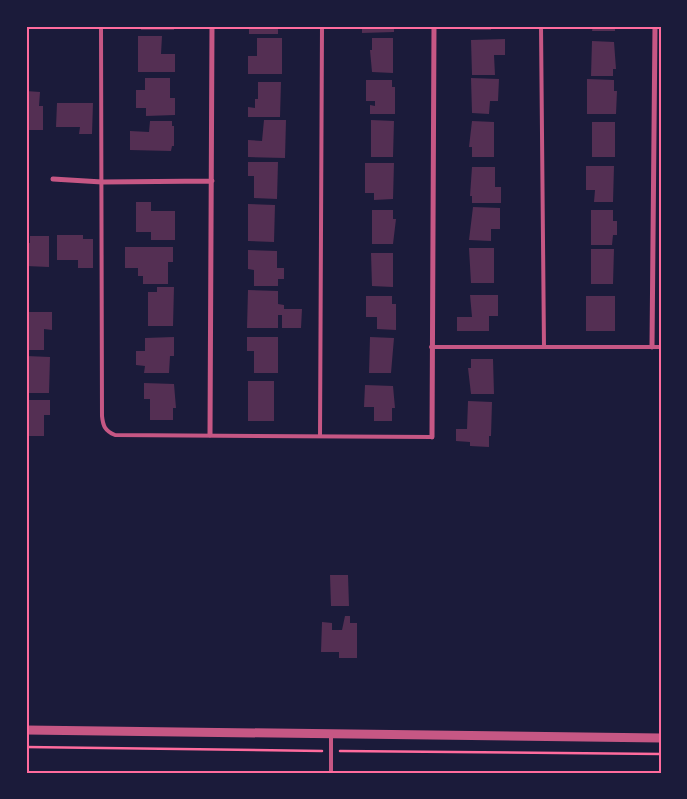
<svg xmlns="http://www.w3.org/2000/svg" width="687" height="799" font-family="'Playfair Display',serif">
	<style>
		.building { fill: #542f53 }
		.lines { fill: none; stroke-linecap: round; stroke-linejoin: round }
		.path { stroke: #ff6b9d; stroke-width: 2.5 }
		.service { stroke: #c65784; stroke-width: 4 }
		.minor { stroke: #c65784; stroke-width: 5 }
		.tertiary { stroke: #c65784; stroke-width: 9 }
		.neatline { fill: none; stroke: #ff6b9d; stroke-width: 2 }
	</style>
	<rect width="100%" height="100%" fill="#1b1b3a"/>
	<!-- building -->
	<path class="building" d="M 141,26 L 174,26 L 174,30 L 141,30 Z
		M 249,26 L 278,26 L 278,34 L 249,34 Z
		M 362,26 L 394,26 L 394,32 L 362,33 Z
		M 470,26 L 491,26 L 491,30 L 470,30 Z
		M 593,26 L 615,26 L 615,31 L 592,31 Z
		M 138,36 L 162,36 L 161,54 L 175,54 L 175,72 L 138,72 Z
		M 257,38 L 282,38 L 282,74 L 248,74 L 248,56 L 257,56 Z
		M 372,38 L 393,38 L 393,73 L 372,72 L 370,50 L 372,50 Z
		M 505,39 L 505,55 L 494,55 L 495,75 L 472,75 L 471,40 Z
		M 592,41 L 614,42 L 616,69 L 613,69 L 613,76 L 591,76 Z
		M 145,78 L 170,78 L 170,98 L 175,98 L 175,115 L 146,116 L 146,108 L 136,108 L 136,90 L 145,90 Z
		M 471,78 L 499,79 L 498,101 L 490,101 L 489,114 L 472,113 Z
		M 587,79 L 614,80 L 614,91 L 617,91 L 616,114 L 587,114 Z
		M 366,80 L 392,80 L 392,87 L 395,87 L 395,114 L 370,114 L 370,105 L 375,106 L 375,101 L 366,101 Z
		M 258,82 L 281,82 L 280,117 L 248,117 L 248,107 L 255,108 L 255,99 L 258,99 Z
		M 26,91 L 40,92 L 39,106 L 43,106 L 43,130 L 26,130 Z
		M 57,103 L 93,103 L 92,134 L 79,134 L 80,127 L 56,127 Z
		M 264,120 L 286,120 L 285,158 L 248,157 L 248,140 L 262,141 Z
		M 371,120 L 394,121 L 393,157 L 371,157 Z
		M 150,121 L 172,121 L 172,126 L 174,126 L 174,146 L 172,146 L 171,151 L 130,150 L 130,131 L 149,132 Z
		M 472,121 L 494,122 L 494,157 L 472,157 L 472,147 L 469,147 Z
		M 592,122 L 615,122 L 615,157 L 592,157 Z
		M 248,162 L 278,162 L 277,199 L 254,198 L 254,176 L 248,176 Z
		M 365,163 L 394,163 L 393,199 L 374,200 L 374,193 L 365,193 Z
		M 586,166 L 614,166 L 613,202 L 594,202 L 595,190 L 586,190 Z
		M 472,167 L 495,167 L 495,187 L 501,187 L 501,203 L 472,203 L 472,196 L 470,196 Z
		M 136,202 L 151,202 L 151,211 L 175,211 L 175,240 L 151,240 L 151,232 L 136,232 Z
		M 248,204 L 275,205 L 274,242 L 248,241 Z
		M 473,207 L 500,208 L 500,229 L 491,229 L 491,241 L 469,240 Z
		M 372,210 L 393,210 L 393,219 L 396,219 L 393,244 L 372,244 Z
		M 591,210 L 613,210 L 613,221 L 617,221 L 617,235 L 613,235 L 612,245 L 591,245 Z
		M 57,235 L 83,235 L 83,239 L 93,239 L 93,268 L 78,268 L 78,260 L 57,260 Z
		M 30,236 L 49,236 L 49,267 L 26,266 L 26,243 L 30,243 Z
		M 125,247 L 173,247 L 173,262 L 168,262 L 168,284 L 143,284 L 143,276 L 138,276 L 138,268 L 125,268 Z
		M 469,248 L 494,248 L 494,283 L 471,283 Z
		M 591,249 L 614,249 L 613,284 L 591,284 Z
		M 248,250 L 277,251 L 277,268 L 284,268 L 284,279 L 278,279 L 278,286 L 254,286 L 254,270 L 248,269 Z
		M 371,253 L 393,253 L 393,287 L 372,286 Z
		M 157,287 L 174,287 L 173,326 L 148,326 L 148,292 L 157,292 Z
		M 248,290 L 278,291 L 278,304 L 284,305 L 284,309 L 302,309 L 301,328 L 282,328 L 282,315 L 278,315 L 278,328 L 247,328 Z
		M 470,295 L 498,295 L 498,316 L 489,316 L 489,331 L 457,331 L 457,317 L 472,317 Z
		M 366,296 L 392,296 L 392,304 L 396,304 L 396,330 L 377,329 L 377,317 L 366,317 Z
		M 586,296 L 615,296 L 615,331 L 586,331 Z
		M 26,312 L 52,312 L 52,330 L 44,329 L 44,350 L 26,350 Z
		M 174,337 L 174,356 L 170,356 L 169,373 L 144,373 L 145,366 L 136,365 L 136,351 L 145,351 L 145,338 Z
		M 247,337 L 278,337 L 278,373 L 254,373 L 254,351 L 247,351 Z
		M 370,337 L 394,338 L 391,373 L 369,373 Z
		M 26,356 L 50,357 L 49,393 L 26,393 Z
		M 471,359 L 493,359 L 494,394 L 471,394 L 468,368 L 471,368 Z
		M 248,381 L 274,381 L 274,421 L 248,421 Z
		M 144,383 L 174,384 L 176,408 L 173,408 L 173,420 L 150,420 L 150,399 L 144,399 Z
		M 365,385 L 393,386 L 395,408 L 392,408 L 392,421 L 374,421 L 374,407 L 364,407 Z
		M 26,400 L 50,400 L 50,415 L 44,415 L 44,436 L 26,436 Z
		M 468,401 L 492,402 L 491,436 L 489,436 L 489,447 L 470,446 L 470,442 L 456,441 L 456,429 L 467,429 Z
		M 330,575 L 348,575 L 349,606 L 331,606 Z
		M 345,616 L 350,616 L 350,623 L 357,623 L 357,658 L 339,658 L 339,652 L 321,652 L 322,622 L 332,623 L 332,630 L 342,630 Z"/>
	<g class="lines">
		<!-- path -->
		<path class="path" d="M 26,747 L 322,751
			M 340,751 L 661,754"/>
		<!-- service -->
		<path class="service" d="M 101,26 L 102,416 C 103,426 105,431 115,435 L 432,437
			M 541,26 L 544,347
			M 431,347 L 661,347
			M 320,436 L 322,26
			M 331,773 L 331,734"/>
		<!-- minor -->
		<path class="minor" d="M 53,179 L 102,182 L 212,181
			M 652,347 L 655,26
			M 210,435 L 212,26
			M 432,437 L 434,26"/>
		<!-- tertiary -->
		<path class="tertiary" d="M 26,730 L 661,738"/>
	</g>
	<!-- border -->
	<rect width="687" height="799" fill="none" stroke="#1b1b3a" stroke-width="55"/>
	<rect x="28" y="28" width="632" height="744" class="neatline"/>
</svg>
